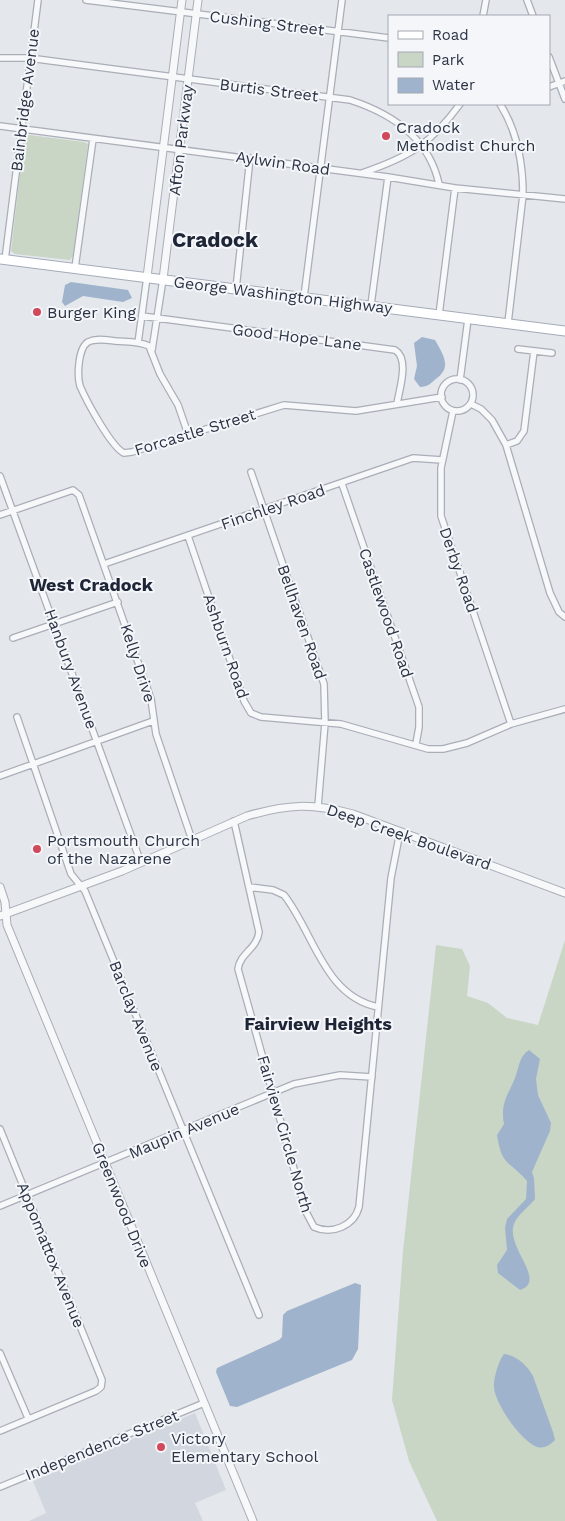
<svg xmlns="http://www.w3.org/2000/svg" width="565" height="1521" font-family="'Work Sans',sans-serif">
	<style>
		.built { fill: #d2d6de }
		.green { fill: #c9d6c5 }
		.water { fill: #9fb4cc }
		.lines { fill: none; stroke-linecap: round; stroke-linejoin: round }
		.minor-casing { stroke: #a9aeb7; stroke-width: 8 }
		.tertiary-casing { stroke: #a9aeb7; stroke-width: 9 }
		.primary-casing { stroke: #a3abb8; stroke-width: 11 }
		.minor { stroke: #f7f8fa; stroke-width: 5.5 }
		.tertiary { stroke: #f7f8fa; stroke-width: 7 }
		.primary { stroke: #fff; stroke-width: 9 }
		.poi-dot { fill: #d1495b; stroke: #f4f6f9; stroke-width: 2 }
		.labels { text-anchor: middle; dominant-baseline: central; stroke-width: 4; stroke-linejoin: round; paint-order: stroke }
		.street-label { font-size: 16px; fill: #2b3445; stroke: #f4f6f9 }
		.poi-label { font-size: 16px; fill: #2b3445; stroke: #f4f6f9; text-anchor: start }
		.neighbourhood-label { font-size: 18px; font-weight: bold; fill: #1d2536; stroke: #f4f6f9 }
		.district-label { font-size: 21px; font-weight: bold; fill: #1d2536; stroke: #f4f6f9 }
	</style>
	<rect width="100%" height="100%" fill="#e4e7ec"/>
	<!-- built -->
	<path class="built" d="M 195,1413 L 226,1490 L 195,1503 L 203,1521 L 29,1521 L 46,1513 L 33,1481 Z"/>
	<!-- green -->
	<path class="green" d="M 29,135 L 84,142 L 88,144 L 73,256 L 70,260 L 15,254 L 11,251 L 24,139 Z
		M 565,940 L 565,1521 L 437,1521 L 409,1461 L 392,1400 L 403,1251 L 436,945 L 462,949 L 470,966 L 467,996 L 488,1003 L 507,1018 L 538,1025 Z"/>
	<!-- water -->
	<path class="water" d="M 71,282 L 128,290 L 132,298 L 123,302 L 83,296 L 65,306 L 62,302 L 65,285 Z
		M 422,337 L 435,340 C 443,354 452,367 437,378 C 431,383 428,387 420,387 L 414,379 L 417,366 L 414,343 Z
		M 529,1050 L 540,1059 L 536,1079 L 538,1095 L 551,1123 L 550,1131 L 532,1172 L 534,1178 L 535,1199 C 529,1207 517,1215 514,1224 C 505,1247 548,1281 520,1290 L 498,1273 L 497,1265 L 507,1250 L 505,1228 L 507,1219 L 526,1199 L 527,1181 C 509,1160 502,1167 497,1135 L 504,1124 C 500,1103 508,1095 515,1078 C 519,1068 519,1056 529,1050 Z
		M 355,1283 L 361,1285 L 358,1349 L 352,1360 L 237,1407 L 230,1406 L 216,1372 L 217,1368 L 279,1340 L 282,1337 L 283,1315 L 287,1311 Z
		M 504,1354 C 516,1355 528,1366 533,1376 L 553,1432 L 555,1440 C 550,1445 544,1449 537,1447 C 521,1441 495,1404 494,1387 C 493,1379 499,1360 504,1354 Z"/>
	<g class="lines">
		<!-- minor casing -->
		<g class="minor-casing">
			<path id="minor" d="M 86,0 L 389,38
				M 527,0 L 533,16
				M 483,16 L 486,0
				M 549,57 L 565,99
				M 0,58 L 29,58 L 350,100 C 393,114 429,138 439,184
				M 549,87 L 565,81
				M 500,104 C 517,131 523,163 523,195 L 508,323
				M 0,126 L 388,177 L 455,188 L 565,199
				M 362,173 C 409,157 431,144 460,104
				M 5,260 L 38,0
				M 75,268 L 93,139
				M 236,289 L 250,158
				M 304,297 L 342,0
				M 371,305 L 388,177
				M 439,315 L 455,188
				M 142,316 L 395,350 C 410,359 399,390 397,404
				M 138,343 L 147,277
				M 518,349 L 552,353
				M 152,350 L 163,279
				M441 395a16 16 0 1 1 32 0a16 16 0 1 1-32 0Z
				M 460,380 L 468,319
				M 471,404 L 481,409 L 492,420 L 506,445 L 550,593 L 559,612 L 565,617
				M 453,411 L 441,468 L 441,516 L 511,724
				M 188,434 L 178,405 L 160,374 L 149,346 C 139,341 126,342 115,341 C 106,340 96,338 88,342 C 78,348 77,376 80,386 C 86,400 111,447 124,453 L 132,452 L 284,405 L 356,411 L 442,397
				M 506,445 L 517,441 L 524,431 L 534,351
				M 251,472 L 324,684 L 325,723 L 318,806
				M 0,476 L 141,863
				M 342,484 L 419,707 L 419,727 L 416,744
				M 0,515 L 73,490 L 79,495 L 151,699 L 156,734 L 192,840
				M 188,536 L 244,701 L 251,713 L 261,717 L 341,724 L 428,749 L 443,749 L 467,743 L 511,724 L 565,709
				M 104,564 L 413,458 L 442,460
				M 13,638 L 118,602
				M 17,717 L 71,874 L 85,891 L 259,1315
				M 0,776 L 153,721
				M 234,821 L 259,932 C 257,949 240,953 238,969 L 306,1212 L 314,1227 C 332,1235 354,1226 359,1207 L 391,878 L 400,832
				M 249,887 L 273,890 L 284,895 C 314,933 324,996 378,1007
				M 0,1129 L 102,1380 L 101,1387 L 96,1391 L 0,1431
				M 0,1206 L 294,1084 L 340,1075 L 372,1077
				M 0,1353 L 28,1418
				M 0,1487 L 204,1403"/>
		</g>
		<!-- tertiary casing -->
		<g class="tertiary-casing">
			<path id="tertiary" d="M 147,277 L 182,0
				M 163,279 L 198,0
				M 0,887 L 5,902 L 7,925 L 253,1521
				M 0,916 L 122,871 L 247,816 C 288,804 312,803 353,814 L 565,893"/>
		</g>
		<!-- primary casing -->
		<g class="primary-casing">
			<path id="primary" d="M 0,259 L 565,331"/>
		</g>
		<!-- minor -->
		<use href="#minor" class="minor"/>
		<!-- tertiary -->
		<use href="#tertiary" class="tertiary"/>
		<!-- primary -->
		<use href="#primary" class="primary"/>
	</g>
	<!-- markers -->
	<g class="poi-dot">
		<circle cx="386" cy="136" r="5"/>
		<circle cx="37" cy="312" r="5"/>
		<circle cx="37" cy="849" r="5"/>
		<circle cx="161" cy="1447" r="5"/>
	</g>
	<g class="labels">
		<!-- street labels -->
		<g class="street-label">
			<text transform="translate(267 23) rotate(7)">Cushing Street</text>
			<text transform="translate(269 90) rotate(7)">Burtis Street</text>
			<text transform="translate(25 100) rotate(-83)">Bainbridge Avenue</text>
			<text transform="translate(181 140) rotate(-83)">Afton Parkway</text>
			<text transform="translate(283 163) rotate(8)">Aylwin Road</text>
			<text transform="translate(283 295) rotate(7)">George Washington Highway</text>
			<text transform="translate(297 337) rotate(7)">Good Hope Lane</text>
			<text transform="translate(195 432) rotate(-17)">Forcastle Street</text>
			<text transform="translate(273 507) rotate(-19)">Finchley Road</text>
			<text transform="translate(459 570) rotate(71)">Derby Road</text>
			<text transform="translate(386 613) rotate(71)">Castlewood Road</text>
			<text transform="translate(302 622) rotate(71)">Bellhaven Road</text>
			<text transform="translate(226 646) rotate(71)">Ashburn Road</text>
			<text transform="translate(138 663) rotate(72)">Kelly Drive</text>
			<text transform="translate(71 669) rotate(70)">Hanbury Avenue</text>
			<text transform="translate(409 837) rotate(19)">Deep Creek Boulevard</text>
			<text transform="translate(136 1016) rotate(68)">Barclay Avenue</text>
			<text transform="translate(184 1131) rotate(-23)">Maupin Avenue</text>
			<text transform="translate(285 1134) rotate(74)">Fairview Circle North</text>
			<text transform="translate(122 1205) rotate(68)">Greenwood Drive</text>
			<text transform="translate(51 1255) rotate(68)">Appomattox Avenue</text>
			<text transform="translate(102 1445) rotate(-22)">Independence Street</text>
		</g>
		<!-- poi labels -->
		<g class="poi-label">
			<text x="396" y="127">Cradock<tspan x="396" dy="18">Methodist Church</tspan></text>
			<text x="47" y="312">Burger King</text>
			<text x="47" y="840">Portsmouth Church<tspan x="47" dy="18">of the Nazarene</tspan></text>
			<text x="171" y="1438">Victory<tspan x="171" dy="18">Elementary School</tspan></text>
		</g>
		<!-- neighbourhood labels -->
		<g class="neighbourhood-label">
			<text x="91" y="584">West Cradock</text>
			<text x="318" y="1023">Fairview Heights</text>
		</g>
		<!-- district labels -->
		<g class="district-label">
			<text x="215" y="239">Cradock</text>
		</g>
	</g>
	<!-- legend -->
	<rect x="388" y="15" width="162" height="90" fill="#f4f6f9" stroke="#a4a8b1"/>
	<rect x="398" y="31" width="25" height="8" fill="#ffffff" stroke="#a4a8b1"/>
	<text x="432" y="40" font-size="15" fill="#2b3445">Road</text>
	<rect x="398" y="52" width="25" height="15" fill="#c9d6c5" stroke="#a4a8b1"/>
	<text x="432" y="65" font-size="15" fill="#2b3445">Park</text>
	<rect x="398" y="78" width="25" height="15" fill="#9fb4cc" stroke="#a4a8b1"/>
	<text x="432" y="90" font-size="15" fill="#2b3445">Water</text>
</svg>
